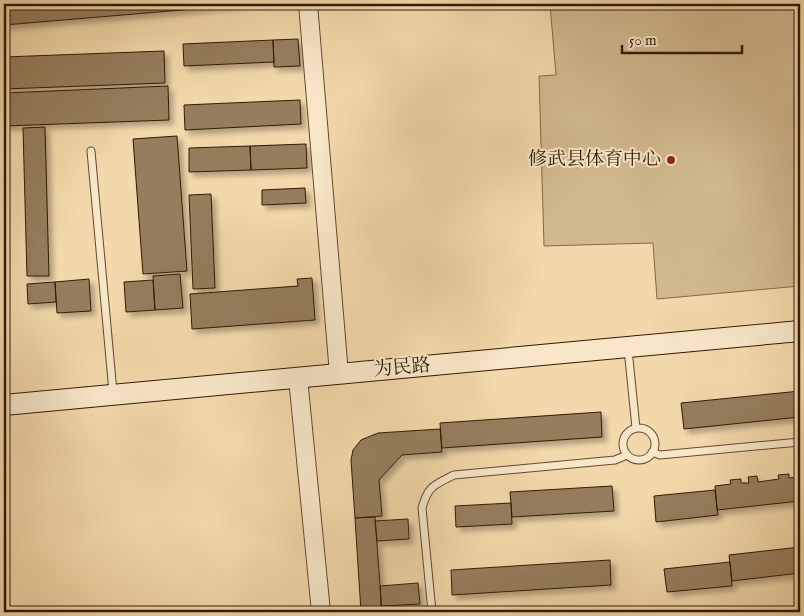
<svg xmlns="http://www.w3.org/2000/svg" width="804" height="616" font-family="'IM FELL English','Noto Serif SC',serif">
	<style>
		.green { fill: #d1b88e; stroke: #82694a }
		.building { fill: #967d5b; stroke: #321a06; filter: url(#shadow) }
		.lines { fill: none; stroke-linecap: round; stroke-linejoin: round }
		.service-casing { stroke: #624a2f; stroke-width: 9 }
		.tertiary-casing { stroke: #624a2f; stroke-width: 20 }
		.secondary-casing { stroke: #321a06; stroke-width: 22 }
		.service { stroke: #f7e6c8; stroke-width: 7 }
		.tertiary { stroke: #f7e6c8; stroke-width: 18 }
		.secondary { stroke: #f7e6c8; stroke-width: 20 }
		.poi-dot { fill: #8f2418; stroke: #f7e6c8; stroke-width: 2 }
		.labels { text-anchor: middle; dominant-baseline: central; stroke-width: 4; stroke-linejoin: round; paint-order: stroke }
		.poi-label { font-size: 19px; fill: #321a06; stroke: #f7e6c8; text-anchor: end }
		.street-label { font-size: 19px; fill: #321a06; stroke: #f7e6c8 }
	</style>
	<defs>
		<filter id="shadow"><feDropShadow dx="4.5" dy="4.5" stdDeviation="2.5" flood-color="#0004"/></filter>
	</defs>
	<rect width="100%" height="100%" fill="#f2d8aa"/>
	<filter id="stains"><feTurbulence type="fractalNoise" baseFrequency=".004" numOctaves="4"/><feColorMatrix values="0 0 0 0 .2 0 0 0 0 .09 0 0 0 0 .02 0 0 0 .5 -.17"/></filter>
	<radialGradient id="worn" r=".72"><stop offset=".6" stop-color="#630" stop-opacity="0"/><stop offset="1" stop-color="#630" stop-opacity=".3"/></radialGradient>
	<!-- green -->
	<path class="green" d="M 550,4 L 800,4 L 800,286 L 657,299 L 653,243 L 544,246 L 539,76 L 556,75 Z"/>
	<!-- building -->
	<path class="building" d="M 30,4 L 182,4 L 182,10 L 4,25 L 4,6 Z
		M 182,4 L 246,4 L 182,10 Z
		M 298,39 L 300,66 L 274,67 L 273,40 Z
		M 273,40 L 274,62 L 184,66 L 183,44 Z
		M 164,51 L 165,83 L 4,89 L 4,57 Z
		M 168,86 L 169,120 L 4,126 L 4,93 Z
		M 300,100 L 301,124 L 185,130 L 184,105 Z
		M 45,127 L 49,276 L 27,276 L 23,128 Z
		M 177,136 L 187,271 L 143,274 L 133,139 Z
		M 306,144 L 307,168 L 251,170 L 250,146 Z
		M 250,146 L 251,170 L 189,172 L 189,148 Z
		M 305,188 L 306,203 L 262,205 L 262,190 Z
		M 211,194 L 215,288 L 193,289 L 189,195 Z
		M 180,274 L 183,308 L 155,310 L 153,276 Z
		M 312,278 L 315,320 L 192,329 L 190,294 L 298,286 L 297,279 Z
		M 89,279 L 91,311 L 57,313 L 55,282 Z
		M 153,280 L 155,310 L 126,312 L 124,282 Z
		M 55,282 L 56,302 L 28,304 L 27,284 Z
		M 800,391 L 800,417 L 684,429 L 681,403 Z
		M 601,412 L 602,437 L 442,448 L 440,423 Z
		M 440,429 L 442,452 L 402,455 L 379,480 L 382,516 L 355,518 L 351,460 L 353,450 L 361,440 L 378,433 Z
		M 798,473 L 800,473 L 800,501 L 717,510 L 715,486 L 731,484 L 730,480 L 741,479 L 741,483 L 749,483 L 748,477 L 757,476 L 758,482 L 779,479 L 778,475 L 789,474 L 789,478 L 799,477 Z
		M 612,486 L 614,511 L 512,517 L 510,492 Z
		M 715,490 L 718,515 L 656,522 L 654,496 Z
		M 511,503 L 512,524 L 456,527 L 455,506 Z
		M 375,517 L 382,612 L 361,612 L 355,518 Z
		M 408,519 L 409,539 L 377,541 L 375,521 Z
		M 800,547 L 800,573 L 732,581 L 729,555 Z
		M 610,560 L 611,585 L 452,595 L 451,570 Z
		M 730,562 L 732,586 L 667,592 L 664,569 Z
		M 418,583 L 420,604 L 381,606 L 380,586 Z"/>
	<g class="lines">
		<!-- service casing -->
		<g class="service-casing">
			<path id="service" d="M 91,151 L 113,392
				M 628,349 L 636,428
				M623 444a16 16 0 1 1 32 0a16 16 0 1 1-32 0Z
				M 652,452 L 660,455 L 800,442
				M 432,612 L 422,508 C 428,486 434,485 454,475 L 615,460 L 627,455"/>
		</g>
		<!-- tertiary casing -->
		<g class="tertiary-casing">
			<path id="tertiary" d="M 308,4 L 339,374
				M 298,378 L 321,612"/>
		</g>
		<!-- secondary casing -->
		<g class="secondary-casing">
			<path id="secondary" d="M 4,405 L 800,331"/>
		</g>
		<!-- service -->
		<use href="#service" class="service"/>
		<!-- tertiary -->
		<use href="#tertiary" class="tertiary"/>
		<!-- secondary -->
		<use href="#secondary" class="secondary"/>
	</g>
	<!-- markers -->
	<circle class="poi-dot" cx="671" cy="160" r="5"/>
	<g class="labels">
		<!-- poi labels -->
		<g class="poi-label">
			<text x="661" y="160">修武县体育中心</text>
		</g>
		<!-- street labels -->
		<g class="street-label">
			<text transform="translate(402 368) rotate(-5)">为民路</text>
		</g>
	</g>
	<!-- margin -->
	<rect width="804" height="616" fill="none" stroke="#f2d8aa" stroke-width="20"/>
	<rect x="5" y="5" width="794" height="606" fill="none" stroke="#321a06" stroke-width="2.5"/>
	<rect x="10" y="10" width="784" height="596" fill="none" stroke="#321a06"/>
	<!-- scale -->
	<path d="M622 45v8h120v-8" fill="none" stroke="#321a06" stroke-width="2.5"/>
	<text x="629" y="45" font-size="15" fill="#321a06" stroke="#f7e6c8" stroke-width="4" paint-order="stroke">50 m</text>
	<rect width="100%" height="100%" filter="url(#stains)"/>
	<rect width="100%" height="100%" fill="url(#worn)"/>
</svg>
